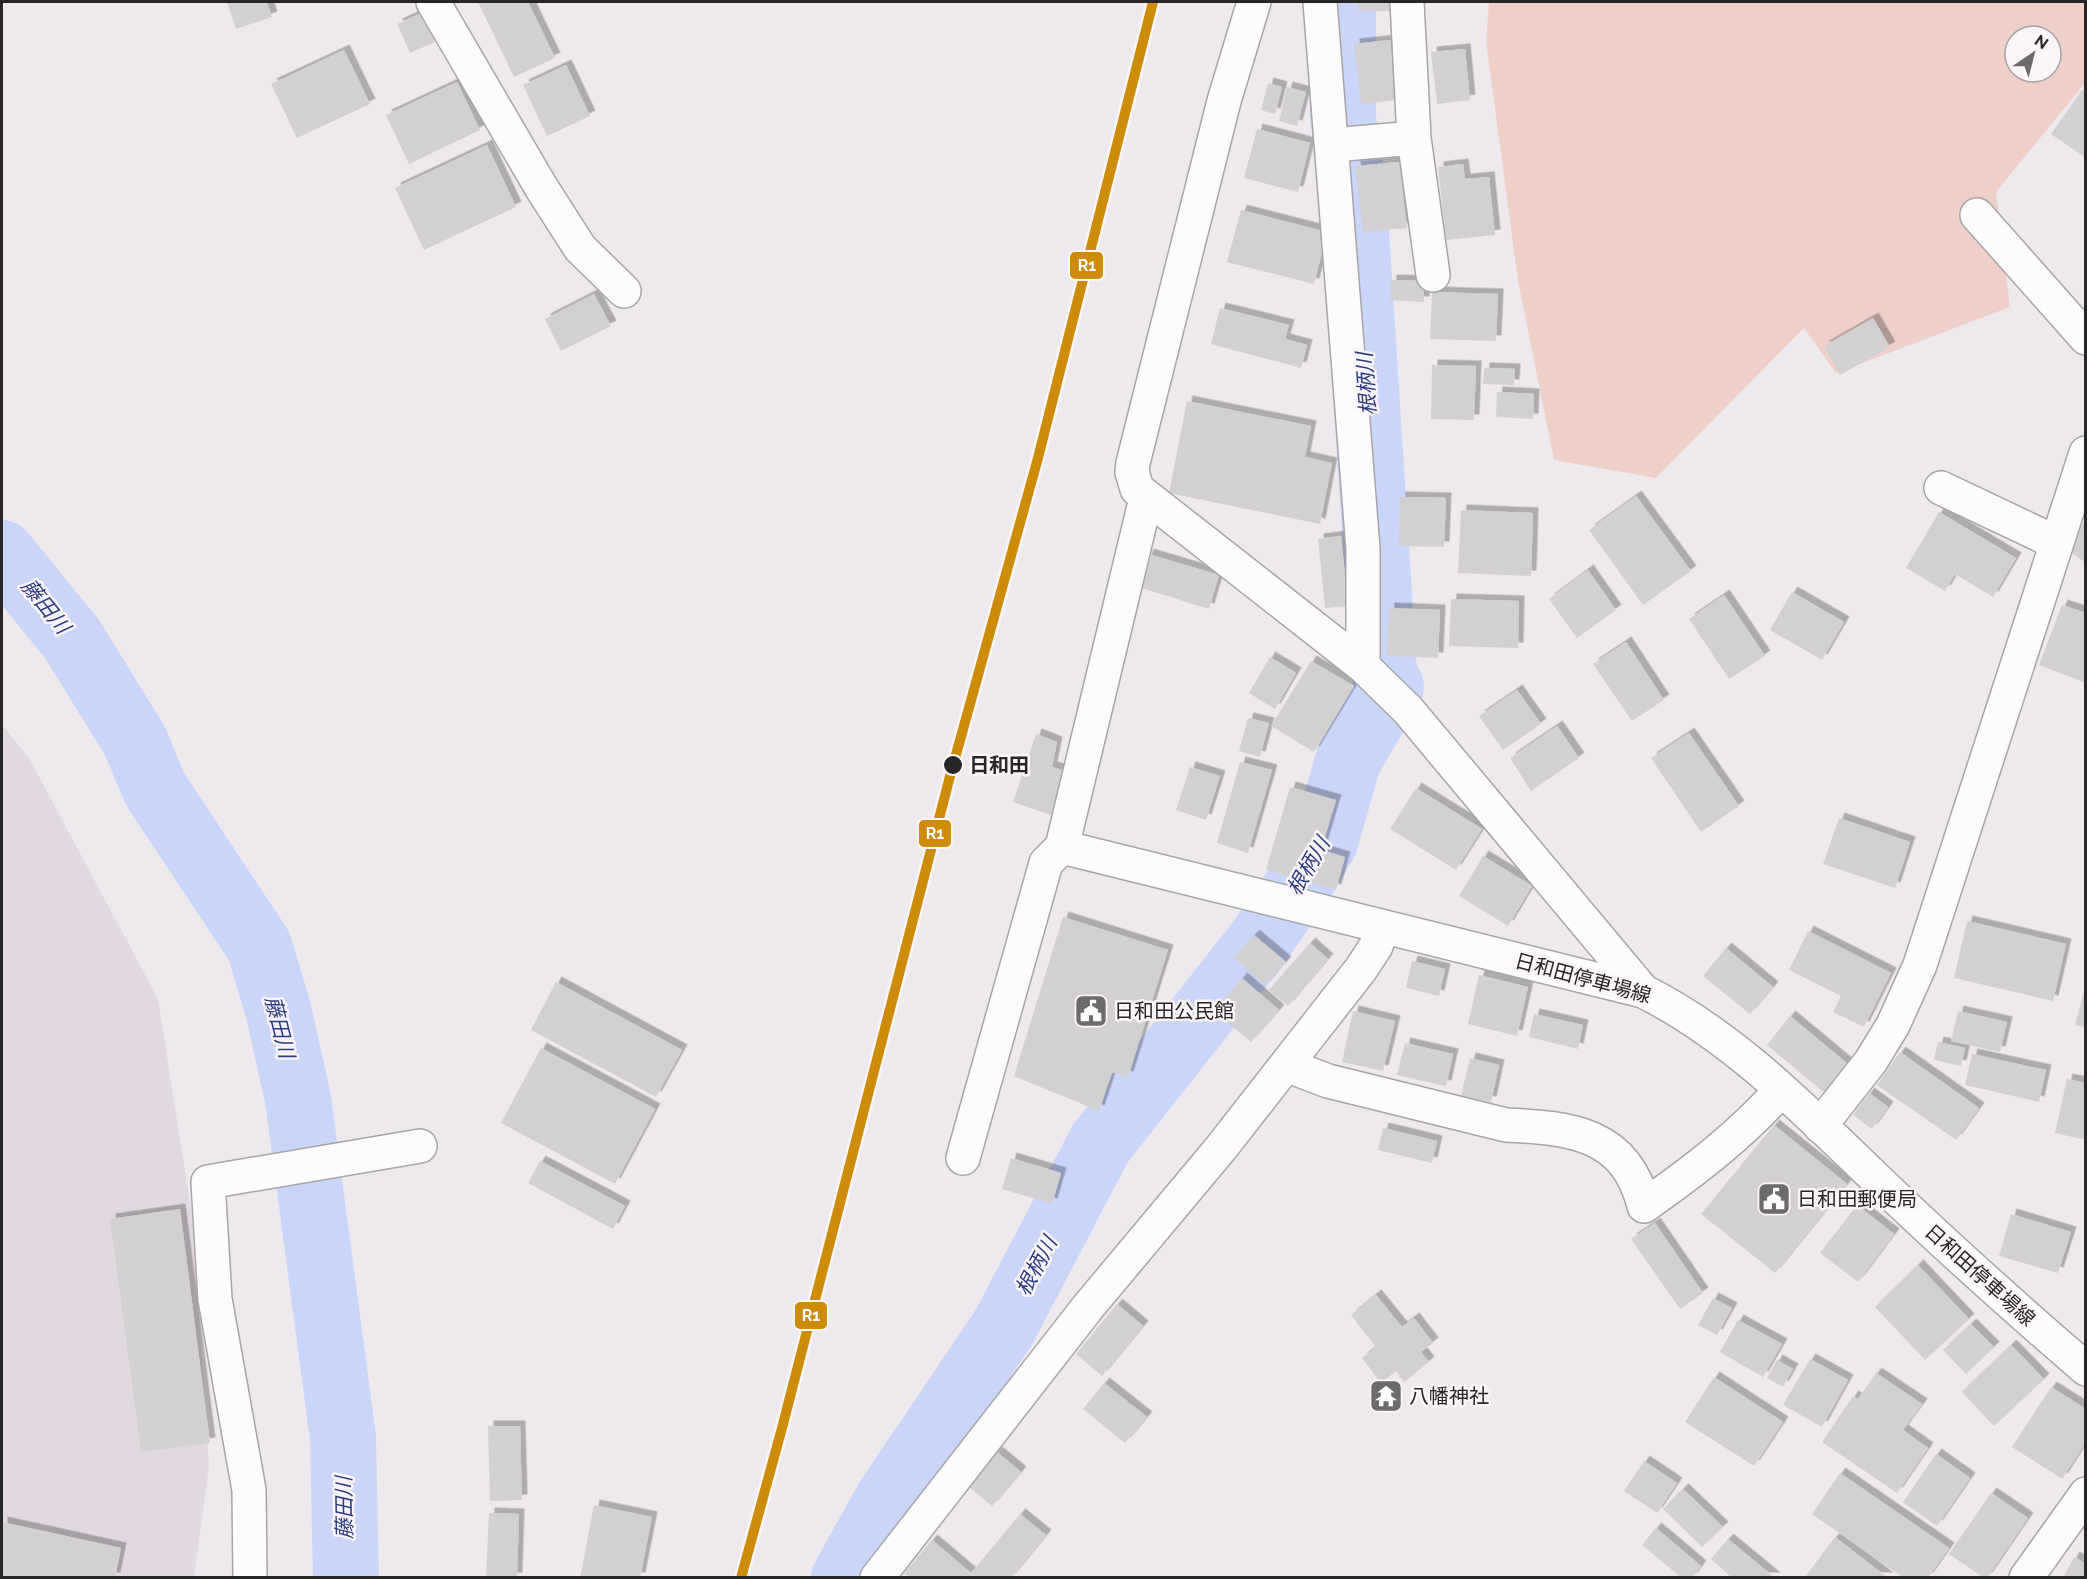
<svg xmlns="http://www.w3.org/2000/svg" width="2087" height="1579" font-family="Raleway,'Noto Sans JP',sans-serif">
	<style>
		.built { fill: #e2d9e0 }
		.green { fill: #eed0c9; fill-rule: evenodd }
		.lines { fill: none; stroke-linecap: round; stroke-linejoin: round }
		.river { stroke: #c9d5f9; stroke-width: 66 }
		.building { fill: #d3d0d1; filter: url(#shadow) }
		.minor-casing { stroke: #a8a5a7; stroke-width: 36 }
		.major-casing { stroke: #a8a5a7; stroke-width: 36 }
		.minor { stroke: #fcfcfc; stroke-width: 33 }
		.major { stroke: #fcfcfc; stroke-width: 33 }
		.rail-1-casing { stroke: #fbf5fa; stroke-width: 15 }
		.rail-1 { stroke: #cd8c08; stroke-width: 10 }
		.stop-dot { fill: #272526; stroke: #fbf5fa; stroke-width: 2 }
		.labels { text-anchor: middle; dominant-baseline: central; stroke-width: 5; stroke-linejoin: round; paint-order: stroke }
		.stop-label { font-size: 20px; font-weight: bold; fill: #272526; stroke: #fbf5fa; text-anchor: start }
		.street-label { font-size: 20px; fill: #272526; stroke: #fbf5fa }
		.poi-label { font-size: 20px; fill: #272526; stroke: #fbf5fa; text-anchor: start }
		.water-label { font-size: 21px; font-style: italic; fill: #2a3c83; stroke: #fbf5fa }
		.line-badge { stroke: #fbf5fa; stroke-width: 2 }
		.badge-label { font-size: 16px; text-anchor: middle; font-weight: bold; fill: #fff }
	</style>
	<defs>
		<filter id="shadow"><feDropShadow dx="5.5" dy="-5.5" stdDeviation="0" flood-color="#0004"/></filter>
	</defs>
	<rect width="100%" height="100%" fill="#ede9ec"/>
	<!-- built -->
	<path class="built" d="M 2,725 L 29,758 L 158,999 L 192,1216 L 209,1466 L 194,1577 L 2,1577 Z"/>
	<!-- green -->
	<path class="green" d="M 1489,2 L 2085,2 L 2085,83 L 1996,192 L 2010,307 L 1836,373 L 1804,328 L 1656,478 L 1554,460 L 1518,281 L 1486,41 ZM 2015,36 L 2051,36 L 2051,72 L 2015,72 Z"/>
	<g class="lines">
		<!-- river -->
		<path class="river" d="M 2,553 L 72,639 L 135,741 L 155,789 L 259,946 L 278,1009 L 298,1099 L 343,1438 L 346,1578
			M 844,1578 L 888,1499 L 1004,1327 L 1100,1144 L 1257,945 L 1306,874 L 1325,842 L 1348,761 L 1391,687 L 1384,673 L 1353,185 L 1343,118 L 1343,2"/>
	</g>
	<!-- building -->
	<path class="building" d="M 227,2 L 267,2 L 272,17 L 236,29 Z
		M 478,2 L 528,2 L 555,58 L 514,77 Z
		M 1358,2 L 1396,2 L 1396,11 L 1358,11 Z
		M 421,13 L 435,42 L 410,53 L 397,24 Z
		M 1390,40 L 1397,100 L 1361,104 L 1354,44 Z
		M 1465,49 L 1470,100 L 1437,104 L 1431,52 Z
		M 344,50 L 370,104 L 297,138 L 271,84 Z
		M 566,65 L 590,116 L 547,136 L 523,85 Z
		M 457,82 L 480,130 L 409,164 L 386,115 Z
		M 1268,83 L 1282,87 L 1275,114 L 1261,110 Z
		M 1287,87 L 1306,92 L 1297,126 L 1279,121 Z
		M 2082,90 L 2086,92 L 2086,158 L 2051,134 Z
		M 1257,129 L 1310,143 L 1298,192 L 1244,178 Z
		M 487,145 L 516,207 L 424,250 L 395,188 Z
		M 1399,162 L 1407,228 L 1363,232 L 1355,166 Z
		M 1463,164 L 1465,179 L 1489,177 L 1495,235 L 1446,240 L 1438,167 Z
		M 1241,210 L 1327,232 L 1314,284 L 1227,262 Z
		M 1391,280 L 1424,281 L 1424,302 L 1390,300 Z
		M 1432,292 L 1498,294 L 1496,341 L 1430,339 Z
		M 594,294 L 611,326 L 561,351 L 545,319 Z
		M 1220,308 L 1289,325 L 1285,339 L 1307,345 L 1301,368 L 1211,344 Z
		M 1873,318 L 1890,347 L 1840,375 L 1824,346 Z
		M 1432,365 L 1476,366 L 1474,420 L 1431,419 Z
		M 1484,368 L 1515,369 L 1514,385 L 1483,384 Z
		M 1497,392 L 1534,394 L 1533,419 L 1496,417 Z
		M 1187,401 L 1311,426 L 1305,457 L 1332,463 L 1320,524 L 1169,493 Z
		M 1636,496 L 1691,571 L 1643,605 L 1589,530 Z
		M 1400,497 L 1446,498 L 1444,547 L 1399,546 Z
		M 1461,510 L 1533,513 L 1531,576 L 1458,573 Z
		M 1939,512 L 2016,558 L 1993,597 L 1955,574 L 1945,591 L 1906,568 Z
		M 2086,519 L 2086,563 L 2065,548 Z
		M 1341,536 L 1348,606 L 1325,608 L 1318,539 Z
		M 1148,554 L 1219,575 L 1209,609 L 1138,587 Z
		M 1588,570 L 1616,610 L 1577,638 L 1549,599 Z
		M 1792,592 L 1844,622 L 1822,660 L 1770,630 Z
		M 1724,595 L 1765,656 L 1729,679 L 1689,619 Z
		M 1451,599 L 1519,601 L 1518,648 L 1449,646 Z
		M 2062,605 L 2086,613 L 2086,683 L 2039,665 Z
		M 1389,608 L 1440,610 L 1438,658 L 1387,656 Z
		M 1626,642 L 1664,700 L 1632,721 L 1593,664 Z
		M 1270,657 L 1296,673 L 1275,709 L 1249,693 Z
		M 1311,661 L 1354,686 L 1314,752 L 1271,726 Z
		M 1517,690 L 1541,724 L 1503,750 L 1479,716 Z
		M 1248,718 L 1269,723 L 1260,757 L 1239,751 Z
		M 1557,726 L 1579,758 L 1531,791 L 1510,758 Z
		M 1689,733 L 1739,806 L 1701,832 L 1651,758 Z
		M 1036,734 L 1057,742 L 1052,767 L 1065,771 L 1051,815 L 1013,802 Z
		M 1240,762 L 1272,770 L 1248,853 L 1217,843 Z
		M 1190,767 L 1220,776 L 1206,820 L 1176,810 Z
		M 1290,787 L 1336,800 L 1321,850 L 1345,857 L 1336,890 L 1266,870 Z
		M 1416,788 L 1482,829 L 1456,870 L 1390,829 Z
		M 1839,818 L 1910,842 L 1895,888 L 1823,864 Z
		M 1483,856 L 1532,886 L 1508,926 L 1459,896 Z
		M 1063,917 L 1168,950 L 1128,1077 L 1112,1072 L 1099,1111 L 1014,1076 Z
		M 1967,921 L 2066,944 L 2053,1001 L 1954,978 Z
		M 1808,931 L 1891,973 L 1864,1027 L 1833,1012 L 1841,996 L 1789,970 Z
		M 1254,935 L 1286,962 L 1265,985 L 1234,958 Z
		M 1310,943 L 1328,959 L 1288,1006 L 1269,990 Z
		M 1726,948 L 1773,987 L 1750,1014 L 1703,976 Z
		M 1412,961 L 1445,969 L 1439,996 L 1406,988 Z
		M 1479,975 L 1528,987 L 1517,1036 L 1468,1024 Z
		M 1242,978 L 1279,1010 L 1251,1042 L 1214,1011 Z
		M 556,982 L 682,1050 L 656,1097 L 531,1030 Z
		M 2086,983 L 2086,1027 L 2075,1025 Z
		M 1353,1011 L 1395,1021 L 1383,1071 L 1342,1062 Z
		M 1958,1011 L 2007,1022 L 2000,1052 L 1951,1041 Z
		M 1534,1014 L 1583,1025 L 1578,1049 L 1529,1037 Z
		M 1790,1016 L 1849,1065 L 1826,1094 L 1767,1045 Z
		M 1938,1042 L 1965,1048 L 1961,1066 L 1934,1060 Z
		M 1405,1043 L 1453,1054 L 1446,1086 L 1397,1075 Z
		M 541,1048 L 655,1109 L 615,1184 L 501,1123 Z
		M 1900,1052 L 1979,1108 L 1956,1140 L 1877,1085 Z
		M 1972,1054 L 2046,1070 L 2039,1102 L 1965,1085 Z
		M 1470,1058 L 1499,1065 L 1491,1102 L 1461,1096 Z
		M 2067,1079 L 2086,1083 L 2086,1140 L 2055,1133 Z
		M 1869,1093 L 1888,1107 L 1872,1129 L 1853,1115 Z
		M 1774,1125 L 1847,1184 L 1775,1273 L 1701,1214 Z
		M 1383,1128 L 1437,1141 L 1432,1163 L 1378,1150 Z
		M 1011,1158 L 1061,1173 L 1052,1204 L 1002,1189 Z
		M 540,1161 L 625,1206 L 613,1229 L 528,1183 Z
		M 1857,1205 L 1894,1234 L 1858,1282 L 1820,1253 Z
		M 180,1209 L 210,1443 L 141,1452 L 110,1219 Z
		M 2011,1214 L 2071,1232 L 2058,1273 L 1999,1256 Z
		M 1655,1223 L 1703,1293 L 1680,1309 L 1631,1239 Z
		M 1918,1265 L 1969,1319 L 1925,1360 L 1875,1307 Z
		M 1376,1295 L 1402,1327 L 1414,1318 L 1433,1343 L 1421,1352 L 1429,1362 L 1404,1382 L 1396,1371 L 1381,1383 L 1362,1358 L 1376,1347 L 1351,1315 Z
		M 1713,1298 L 1732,1308 L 1717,1335 L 1698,1325 Z
		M 1117,1304 L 1143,1326 L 1102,1376 L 1076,1354 Z
		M 1738,1320 L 1782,1344 L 1763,1377 L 1720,1352 Z
		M 1971,1324 L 1994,1347 L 1966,1374 L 1943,1350 Z
		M 2011,1345 L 2044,1379 L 1994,1426 L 1962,1392 Z
		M 1810,1359 L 1848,1380 L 1822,1427 L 1783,1405 Z
		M 1777,1360 L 1793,1369 L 1783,1387 L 1767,1378 Z
		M 1876,1373 L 1922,1404 L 1903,1430 L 1928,1448 L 1897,1493 L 1822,1442 L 1853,1396 L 1858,1399 Z
		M 1714,1377 L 1783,1422 L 1754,1466 L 1685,1422 Z
		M 1104,1383 L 1147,1417 L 1125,1443 L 1083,1409 Z
		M 2051,1387 L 2086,1409 L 2086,1442 L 2062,1479 L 2012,1447 Z
		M 488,1426 L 520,1426 L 522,1500 L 490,1501 Z
		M 997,1452 L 1021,1472 L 992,1506 L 969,1487 Z
		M 1936,1454 L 1970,1478 L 1937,1526 L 1903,1502 Z
		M 1644,1461 L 1677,1483 L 1657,1513 L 1624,1491 Z
		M 1840,1473 L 1949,1548 L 1928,1578 L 1904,1578 L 1812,1514 Z
		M 1683,1489 L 1723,1527 L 1702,1547 L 1663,1509 Z
		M 1991,1493 L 2028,1518 L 1987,1578 L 1984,1578 L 1949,1554 Z
		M 594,1505 L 652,1517 L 640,1578 L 580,1578 Z
		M 489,1513 L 519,1514 L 517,1578 L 486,1578 Z
		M 1020,1514 L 1046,1535 L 1011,1578 L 910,1578 L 904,1573 L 932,1540 L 971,1573 Z
		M 2,1522 L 121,1548 L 115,1578 L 2,1578 Z
		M 1656,1528 L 1701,1566 L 1692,1578 L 1682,1578 L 1642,1545 Z
		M 1835,1537 L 1888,1578 L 1806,1576 Z
		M 1728,1539 L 1775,1578 L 1732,1578 L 1711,1559 Z
		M 2074,1557 L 2086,1564 L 2086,1578 L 2063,1578 Z"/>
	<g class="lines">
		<!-- minor casing -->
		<g class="minor-casing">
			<path id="minor" d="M 433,2 L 541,187 L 580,248 L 624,291
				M 1254,2 L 1224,101 L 1133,463 L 1132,472 L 1137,489 L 1363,666 L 1408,710 L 1643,991
				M 1320,2 L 1363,549 L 1363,666
				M 1407,2 L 1414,138 L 1433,275
				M 1333,145 L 1414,138
				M 1977,215 L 2086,338
				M 1941,488 L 2057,543
				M 1286,1065 L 1328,1081 L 1506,1125 C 1571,1128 1626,1133 1644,1206 C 1694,1171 1740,1136 1781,1090
				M 1820,1126 L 1871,1061 L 1893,1025 L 1920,965 L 2086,453
				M 963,1158 L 1046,863 L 1062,847 L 1146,498
				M 250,1578 L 249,1490 L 215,1299 L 208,1182 L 420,1146
				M 877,1578 L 1088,1307 L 1221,1148 L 1361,969 L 1376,946 L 1382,927"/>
		</g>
		<!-- major casing -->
		<g class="major-casing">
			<path id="major" d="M 1062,847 L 1643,991 C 1739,1039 1815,1121 1893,1195 C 1956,1255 2020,1312 2086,1369
				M 2026,1578 L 2086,1494"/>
		</g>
		<!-- minor -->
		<use href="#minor" class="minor"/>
		<!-- major -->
		<use href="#major" class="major"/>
		<!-- rail-1 casing -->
		<g class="rail-1-casing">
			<path id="rail-1" d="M 741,1578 L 782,1428 L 949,780 L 1038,458 L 1153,2"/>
		</g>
		<!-- rail-1 -->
		<use href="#rail-1" class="rail-1"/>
	</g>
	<!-- icons -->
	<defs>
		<g id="civic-square" transform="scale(1.725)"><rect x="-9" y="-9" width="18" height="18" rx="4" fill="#6c6a6b" stroke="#fbf5fa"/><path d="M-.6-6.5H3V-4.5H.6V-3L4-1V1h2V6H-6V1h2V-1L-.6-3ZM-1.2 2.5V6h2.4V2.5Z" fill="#fff"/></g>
		<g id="temple-square" transform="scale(1.725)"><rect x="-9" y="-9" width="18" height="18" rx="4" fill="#6c6a6b" stroke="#fbf5fa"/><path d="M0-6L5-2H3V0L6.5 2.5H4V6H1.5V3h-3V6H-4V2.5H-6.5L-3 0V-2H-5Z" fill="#fff"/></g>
	</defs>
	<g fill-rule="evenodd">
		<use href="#civic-square" x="1091" y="1011"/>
		<use href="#civic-square" x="1774" y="1199"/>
		<use href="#temple-square" x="1386" y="1396"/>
	</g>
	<!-- markers -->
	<circle class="stop-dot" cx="953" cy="765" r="10"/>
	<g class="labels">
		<!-- stop labels -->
		<g class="stop-label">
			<text x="969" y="765">日和田</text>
		</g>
		<!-- street labels -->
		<g class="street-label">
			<text transform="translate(1583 978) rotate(15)">日和田停車場線</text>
			<text transform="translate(1980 1275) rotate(42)">日和田停車場線</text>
		</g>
		<!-- poi labels -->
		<g class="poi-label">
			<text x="1114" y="1011">日和田公民館</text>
			<text x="1797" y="1199">日和田郵便局</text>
			<text x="1409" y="1396">八幡神社</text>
		</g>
		<!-- water labels -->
		<g class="water-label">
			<text transform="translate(1366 384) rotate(-94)">根柄川</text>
			<text transform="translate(46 606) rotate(51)">藤田川</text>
			<text transform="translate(1308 866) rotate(-60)">根柄川</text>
			<text transform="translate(280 1027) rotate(76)">藤田川</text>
			<text transform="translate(1036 1266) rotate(-62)">根柄川</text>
			<text transform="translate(344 1508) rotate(-91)">藤田川</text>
		</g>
	</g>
	<g class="line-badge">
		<rect x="1069" y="251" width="35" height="29" rx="6" fill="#cd8c08"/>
		<rect x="918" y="819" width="34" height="29" rx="6" fill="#cd8c08"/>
		<rect x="794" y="1301" width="34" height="29" rx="6" fill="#cd8c08"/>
	</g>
	<g class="badge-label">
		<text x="1087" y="271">R1</text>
		<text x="935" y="839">R1</text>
		<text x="811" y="1321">R1</text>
	</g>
	<!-- border -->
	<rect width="2087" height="1579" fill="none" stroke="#272526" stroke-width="6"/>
	<!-- north arrow -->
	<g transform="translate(2033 54) rotate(35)"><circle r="28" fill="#fbf5fa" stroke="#a6a2a5" stroke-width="1.5"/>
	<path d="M0-4.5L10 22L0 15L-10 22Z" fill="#6c6a6b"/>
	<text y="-9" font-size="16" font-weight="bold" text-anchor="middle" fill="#272526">N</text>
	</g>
</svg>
